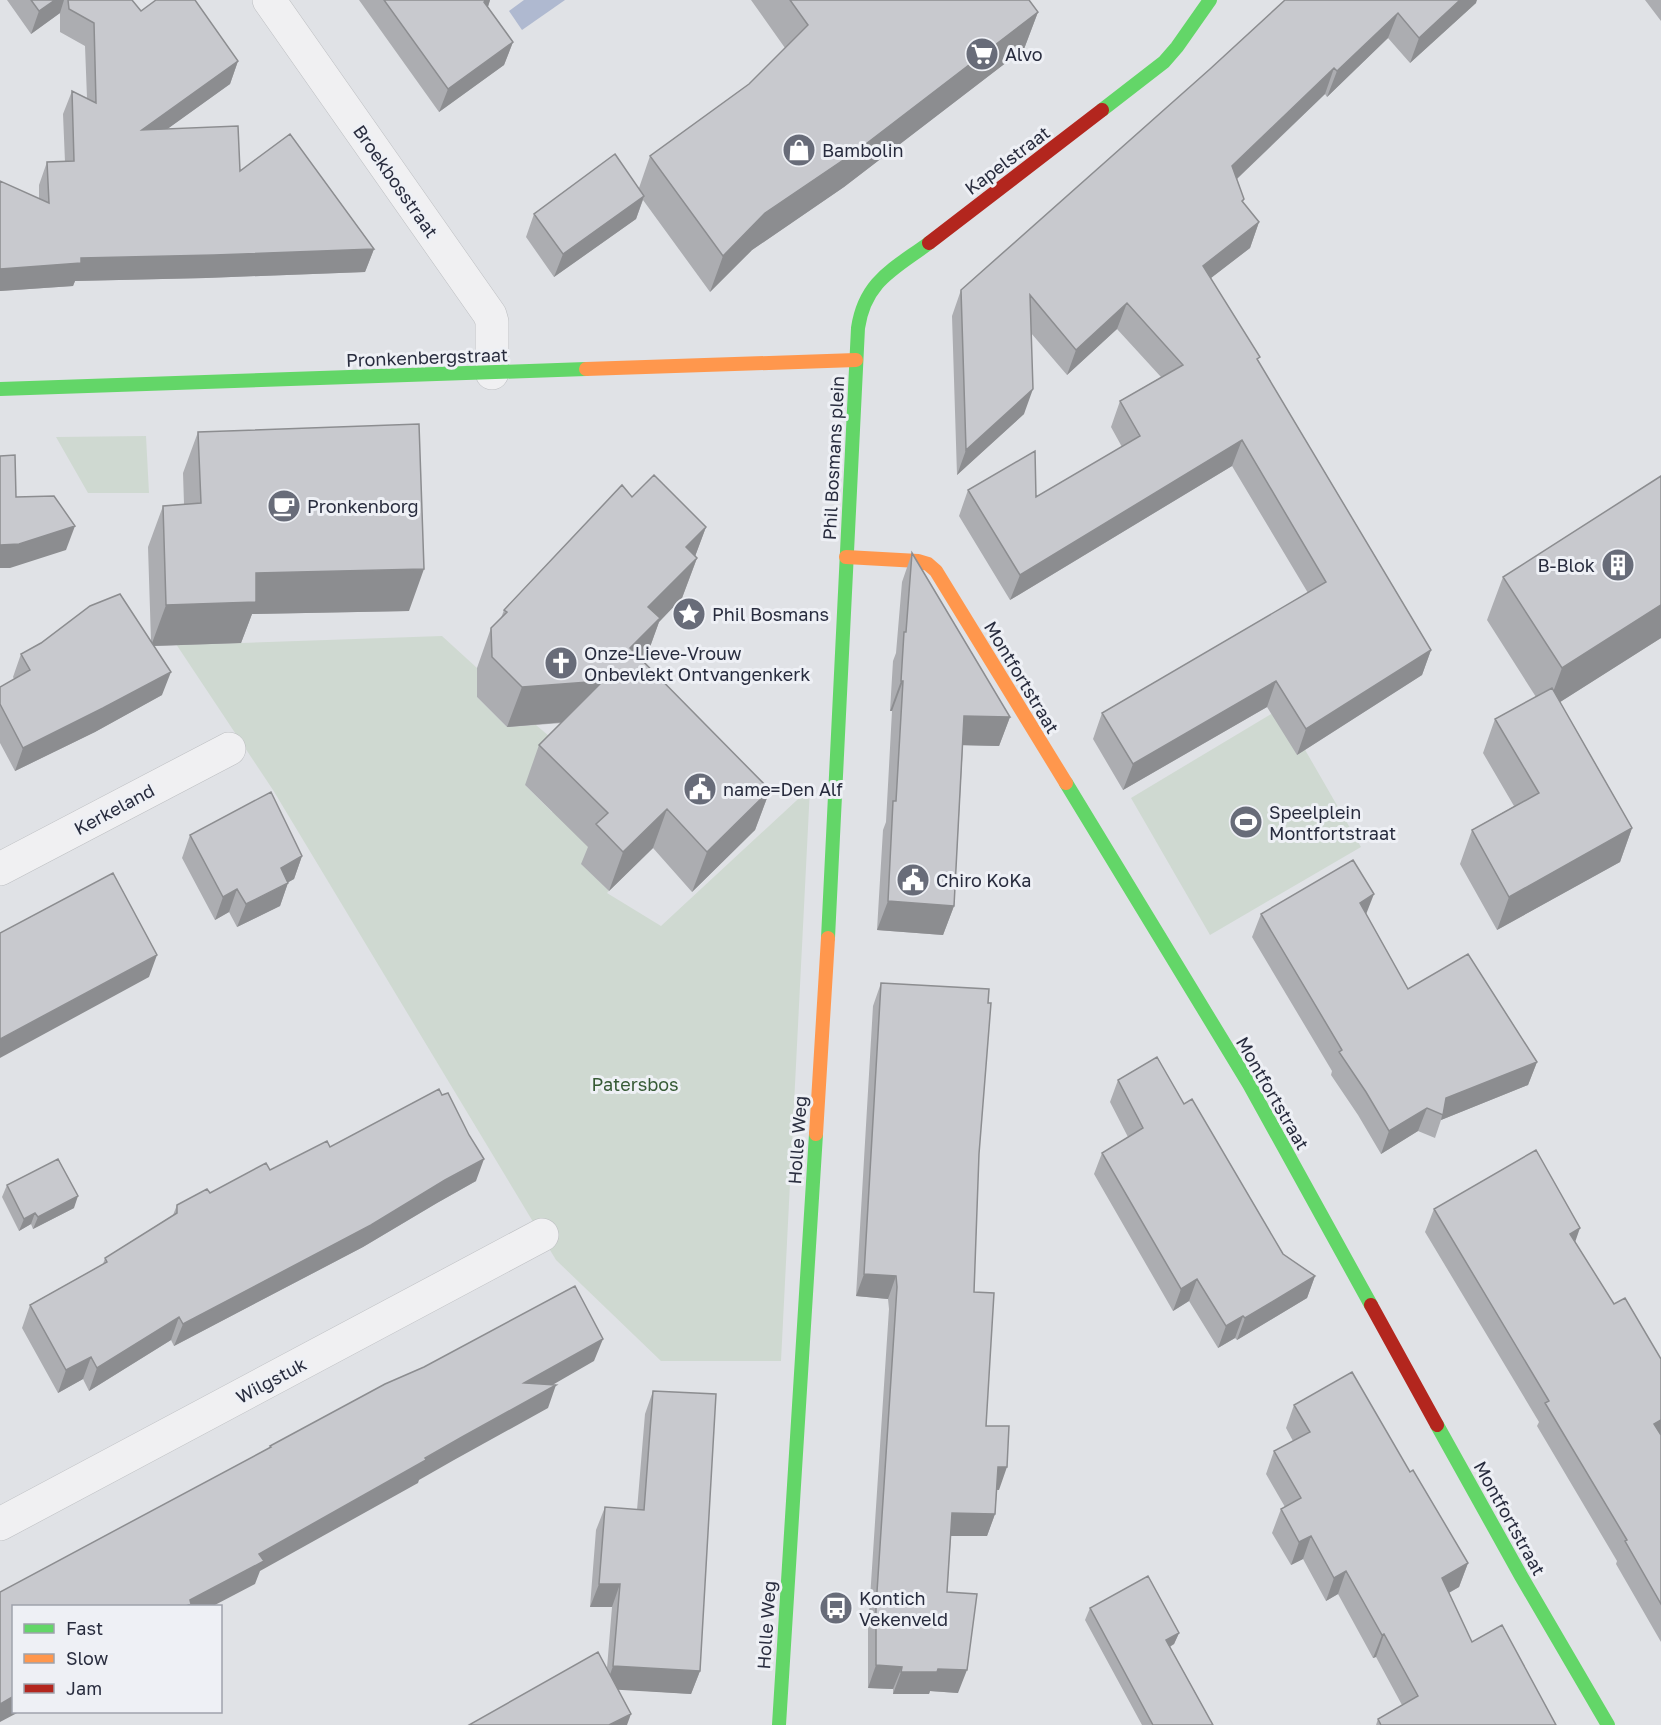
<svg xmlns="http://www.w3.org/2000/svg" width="1661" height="1725" font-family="'Golos Text',sans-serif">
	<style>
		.green { fill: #cfd9d1 }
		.water { fill: #afb9d0 }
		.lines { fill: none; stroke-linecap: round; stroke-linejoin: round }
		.street-casing { stroke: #bdbfc2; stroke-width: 34 }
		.street { stroke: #f0f0f2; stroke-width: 33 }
		.fast { stroke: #63d668; stroke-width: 14 }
		.slow { stroke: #ff974d; stroke-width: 14 }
		.jam { stroke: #b3261e; stroke-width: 14 }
		.wall { fill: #acadb1 }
		.shaded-wall { fill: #8c8d90 }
		.building { fill: #c8c9ce; stroke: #8c8d90; stroke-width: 1.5 }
		.labels { text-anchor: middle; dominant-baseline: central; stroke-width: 6; stroke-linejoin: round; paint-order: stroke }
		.poi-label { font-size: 18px; fill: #282c3e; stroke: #eef0f5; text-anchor: start }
		.street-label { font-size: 18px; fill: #282c3e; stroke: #eef0f5 }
		.park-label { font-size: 18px; fill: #365a35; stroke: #eef0f5 }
	</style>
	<rect width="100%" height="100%" fill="#e0e2e6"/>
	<!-- green -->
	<path class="green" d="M 146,436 L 149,493 L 88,493 L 56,437 Z
		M 442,636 L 477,668 L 477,697 L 507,727 L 536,725 L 562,747 L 525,785 L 552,812 L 623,823 L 582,864 L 609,891 L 607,893 L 661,926 L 810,788 L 781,1361 L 661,1361 L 556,1260 L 273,790 L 176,644 L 241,643 Z
		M 1281,708 L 1361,847 L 1210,935 L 1131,798 Z"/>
	<!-- water -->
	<path class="water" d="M 524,0 L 565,0 L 522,30 L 509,11 Z"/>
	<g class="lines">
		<!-- street casing -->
		<g class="street-casing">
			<path id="street" d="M 269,0 L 490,315 L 492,322 L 492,373
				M 0,869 L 229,749
				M 0,1524 L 542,1235"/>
		</g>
		<!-- street -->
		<use href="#street" class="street"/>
		<!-- fast -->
		<path class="fast" d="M 1102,110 L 1164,62 L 1177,47 L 1210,0
			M 0,389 L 586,369
			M 1066,783 L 1249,1084 L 1371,1305
			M 828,938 L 858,328 C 865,281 894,269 929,243
			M 1437,1425 L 1521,1576 L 1608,1725
			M 779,1725 L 816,1134"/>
		<!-- slow -->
		<path class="slow" d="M 586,369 L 856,360
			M 846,557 L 918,561 L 928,564 L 936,571 L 1066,783
			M 816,1134 L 828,938"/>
		<!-- jam -->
		<path class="jam" d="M 929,243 L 1102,110
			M 1371,1305 L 1437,1425"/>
	</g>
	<!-- wall -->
	<path class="wall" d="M 7,0 L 132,0 L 141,11 L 238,61 L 230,84 L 167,129 L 374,249 L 365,272 L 206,278 L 75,281 L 73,286 L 0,291 L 0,181 L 39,199 L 39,185 L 47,162 L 65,162 L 63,114 L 72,91 L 87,98 L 85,46 L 60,32 L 60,13 L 31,34 Z
		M 359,0 L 490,0 L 488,7 L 513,42 L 504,65 L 439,112 Z
		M 751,0 L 1029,0 L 1038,12 L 1024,49 L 844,187 L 752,250 L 710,292 L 643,200 L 636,219 L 554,277 L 526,237 L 534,214 L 639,188 L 650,156 L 749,84 L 785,48 Z
		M 1285,0 L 1476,3 L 1410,63 L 1388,38 L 1327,97 L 1325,94 L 1237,179 L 1244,199 L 1243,202 L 1259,222 L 1250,248 L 1211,278 L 1258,361 L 1431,650 L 1422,675 L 1297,755 L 1267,707 L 1123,790 L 1093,739 L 1102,713 L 1308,593 L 1232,466 L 1010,600 L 959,516 L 968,490 L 1036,497 L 1122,447 L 1111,427 L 1120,401 L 1161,377 L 1117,329 L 1067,375 L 1031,333 L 1024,414 L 957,475 L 952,316 L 961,290 L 1210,69 Z
		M 1645,0 L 1661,0 L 1661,21 Z
		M 198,432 L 409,611 L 252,614 L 241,643 L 154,646 L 162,695 L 95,732 L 15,771 L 0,743 L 0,687 L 14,679 L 13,677 L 21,654 L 151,641 L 148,547 L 163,506 L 184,504 L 183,473 Z
		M 632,497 L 706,527 L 695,556 L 697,558 L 682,598 L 659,622 L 646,658 L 642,661 L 770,790 L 755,830 L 692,892 L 653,848 L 609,891 L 581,864 L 588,847 L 525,785 L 539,745 L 562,723 L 507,727 L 477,697 L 477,668 L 491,628 L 501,618 L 504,610 Z
		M 912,553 L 1010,717 L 999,746 L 963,745 L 954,906 L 943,935 L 877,930 L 883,830 L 886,822 L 892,711 L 890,711 L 893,661 L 896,653 L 902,582 Z
		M 1503,577 L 1661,638 L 1560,702 L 1632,828 L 1620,862 L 1497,930 L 1460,864 L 1472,830 L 1514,806 L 1483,753 L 1495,719 L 1536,697 L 1487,620 Z
		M 190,835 L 302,856 L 294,879 L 288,882 L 280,906 L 237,927 L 229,912 L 215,920 L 182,858 Z
		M 1261,914 L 1366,914 L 1408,989 L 1537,1062 L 1528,1085 L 1441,1120 L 1435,1138 L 1418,1131 L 1381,1154 L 1358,1115 L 1331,1075 L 1332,1071 L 1252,937 Z
		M 881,983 L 979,1154 L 974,1292 L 986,1426 L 999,1490 L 997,1490 L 995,1514 L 987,1536 L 951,1536 L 947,1592 L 958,1693 L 930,1691 L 929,1694 L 893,1694 L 893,1689 L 868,1688 L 868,1629 L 889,1309 L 888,1299 L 856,1296 L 873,1006 Z
		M 1118,1080 L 1184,1104 L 1283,1254 L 1315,1276 L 1307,1298 L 1237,1340 L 1235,1338 L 1218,1348 L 1189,1301 L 1173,1311 L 1094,1174 L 1102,1153 L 1128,1137 L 1110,1102 Z
		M 330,1147 L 476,1181 L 437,1203 L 363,1247 L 174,1346 L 171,1340 L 89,1391 L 83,1379 L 58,1393 L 22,1328 L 30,1305 L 103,1264 L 105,1258 L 173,1215 L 177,1205 L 210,1193 Z
		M 7,1185 L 74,1208 L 33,1229 L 31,1224 L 19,1231 L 2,1197 Z
		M 1434,1209 L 1575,1243 L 1614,1304 L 1661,1359 L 1661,1642 L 1616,1564 L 1617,1561 L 1537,1426 L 1539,1422 L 1425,1232 Z
		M 653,1391 L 700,1671 L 691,1694 L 618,1689 L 607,1668 L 612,1607 L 590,1607 L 596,1530 L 605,1507 L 637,1510 L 645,1414 Z
		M 1294,1405 L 1410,1472 L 1468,1563 L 1459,1587 L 1449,1593 L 1472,1642 L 1556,1725 L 1376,1725 L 1378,1719 L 1402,1705 L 1376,1657 L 1373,1658 L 1338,1594 L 1326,1601 L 1303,1559 L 1291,1565 L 1272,1533 L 1281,1509 L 1285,1507 L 1266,1474 L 1274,1451 L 1293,1441 L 1286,1428 Z
		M 1090,1608 L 1179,1633 L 1174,1644 L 1170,1647 L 1213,1725 L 1142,1725 L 1085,1620 Z"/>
	<!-- shaded-wall -->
	<path class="shaded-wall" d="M 55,0 L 64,0 L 60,13 L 31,34 L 39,11 Z
		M 486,0 L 490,0 L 484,19 L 484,2 Z
		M 1460,0 L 1477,0 L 1476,3 L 1410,63 L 1419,38 Z
		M 1038,12 L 1024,49 L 844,187 L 752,250 L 710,292 L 723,256 L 765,213 Z
		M 1398,13 L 1388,38 L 1327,97 L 1337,71 Z
		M 513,42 L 504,65 L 439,112 L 448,89 Z
		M 238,61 L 230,84 L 134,153 L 142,130 Z
		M 1334,68 L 1325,94 L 1223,192 L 1232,166 Z
		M 644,196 L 636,219 L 554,277 L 563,254 Z
		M 1259,222 L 1250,248 L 1194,291 L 1203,266 Z
		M 374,249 L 365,272 L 206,278 L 75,281 L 73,286 L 0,291 L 0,269 L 81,258 Z
		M 1127,303 L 1117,329 L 1067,375 L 1076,350 Z
		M 1033,389 L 1024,414 L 957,475 L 966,450 Z
		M 1242,440 L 1232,466 L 1010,600 L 1020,575 Z
		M 75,526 L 66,550 L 10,568 L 0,568 L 0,545 Z
		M 706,527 L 693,562 L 697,558 L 682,598 L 659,622 L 646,658 L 615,688 L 630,648 L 648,607 L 686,547 Z
		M 424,569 L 409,611 L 252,614 L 241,643 L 151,646 L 166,605 L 256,573 Z
		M 1661,605 L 1661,638 L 1546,711 L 1562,668 Z
		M 1431,650 L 1422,675 L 1297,755 L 1306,729 Z
		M 171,672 L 162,695 L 95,732 L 15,771 L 23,748 Z
		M 603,681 L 588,720 L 507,727 L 522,687 Z
		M 901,681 L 903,681 L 892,711 L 890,711 Z
		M 1276,681 L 1267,707 L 1123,790 L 1133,764 Z
		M 964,716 L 1010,717 L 999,746 L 954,745 Z
		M 770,790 L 755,830 L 692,892 L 707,852 Z
		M 667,809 L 653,848 L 609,891 L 623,852 Z
		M 1632,828 L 1620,862 L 1497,930 L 1509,897 Z
		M 302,856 L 294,879 L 282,886 L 288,883 L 280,906 L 237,927 L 246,904 L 281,868 Z
		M 237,889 L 229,912 L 215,920 L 223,897 Z
		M 1374,894 L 1365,917 L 1360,903 Z
		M 888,901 L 954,906 L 943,935 L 877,930 Z
		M 157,955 L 149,977 L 0,1058 L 0,1039 Z
		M 1537,1062 L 1528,1085 L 1441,1120 L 1446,1098 Z
		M 1427,1108 L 1418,1131 L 1381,1154 L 1389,1131 Z
		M 484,1159 L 476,1181 L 437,1203 L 363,1247 L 174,1346 L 183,1324 Z
		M 78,1196 L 74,1208 L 33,1229 L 38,1217 Z
		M 35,1213 L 31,1224 L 19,1231 L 24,1219 Z
		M 1580,1228 L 1572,1251 L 1570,1234 Z
		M 864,1274 L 896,1276 L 888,1299 L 856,1296 Z
		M 1315,1276 L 1307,1298 L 1237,1340 L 1245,1318 Z
		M 1197,1279 L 1189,1301 L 1173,1311 L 1181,1289 Z
		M 1243,1316 L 1235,1338 L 1218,1348 L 1226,1326 Z
		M 179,1317 L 171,1340 L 89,1391 L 97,1368 Z
		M 603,1339 L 594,1361 L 516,1406 L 524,1383 Z
		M 91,1357 L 83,1379 L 58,1393 L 66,1370 Z
		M 556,1385 L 548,1408 L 454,1460 L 419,1480 L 418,1483 L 260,1571 L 255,1584 L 213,1606 L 186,1606 L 190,1600 L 259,1554 L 462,1437 Z
		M 1661,1420 L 1661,1438 L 1654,1424 Z
		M 998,1467 L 1007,1467 L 999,1490 L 990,1489 Z
		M 952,1513 L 995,1514 L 987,1536 L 944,1536 Z
		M 1311,1536 L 1303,1559 L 1291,1565 L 1299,1542 Z
		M 1468,1563 L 1459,1587 L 1434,1601 L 1442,1578 Z
		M 1346,1571 L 1338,1594 L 1326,1601 L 1334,1578 Z
		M 599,1584 L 620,1584 L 612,1607 L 590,1607 Z
		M 1179,1633 L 1174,1644 L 1162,1651 L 1166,1640 Z
		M 1384,1634 L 1376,1657 L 1373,1658 L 1382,1635 Z
		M 876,1665 L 902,1667 L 893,1689 L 868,1688 Z
		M 613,1666 L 700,1671 L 691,1694 L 605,1689 Z
		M 938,1669 L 967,1670 L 958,1693 L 930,1691 L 929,1694 L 893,1694 L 901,1672 Z
		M 14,1696 L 14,1712 L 19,1712 L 0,1722 L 0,1704 Z
		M 631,1714 L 627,1725 L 609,1725 Z"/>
	<!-- building -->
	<path class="building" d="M 31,0 L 55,0 L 39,11 Z
		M 68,0 L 132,0 L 141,11 L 156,0 L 195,0 L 238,61 L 142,130 L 238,126 L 240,171 L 290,134 L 374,249 L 214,255 L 81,258 L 81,263 L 0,269 L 0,181 L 49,203 L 47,162 L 74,161 L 72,91 L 96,103 L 94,23 L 69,9 Z
		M 384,0 L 486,0 L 484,2 L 513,42 L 448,89 Z
		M 790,0 L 1029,0 L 1038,12 L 858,150 L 765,213 L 723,256 L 650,156 L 749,84 L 808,25 Z
		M 1285,0 L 1460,0 L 1419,38 L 1398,13 L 1337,71 L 1334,68 L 1232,166 L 1244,199 L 1242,201 L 1259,222 L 1203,266 L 1260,357 L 1257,359 L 1431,650 L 1306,729 L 1276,681 L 1133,764 L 1102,713 L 1326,582 L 1242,440 L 1020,575 L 968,490 L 1035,451 L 1036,497 L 1140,436 L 1120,401 L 1183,365 L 1127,303 L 1076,350 L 1030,295 L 1033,389 L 966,450 L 961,290 L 1210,69 Z
		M 615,154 L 644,196 L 563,254 L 534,214 Z
		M 419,424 L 424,569 L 256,573 L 256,602 L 166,605 L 163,506 L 201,503 L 198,432 Z
		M 15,455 L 16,497 L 54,496 L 75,526 L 19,544 L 0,545 L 0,456 Z
		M 654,475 L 706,527 L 686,547 L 697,558 L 648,607 L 660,618 L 630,648 L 770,790 L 707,852 L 667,809 L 623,852 L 596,824 L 608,813 L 539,745 L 603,681 L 522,687 L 492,657 L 491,628 L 507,612 L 504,610 L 622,485 L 632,497 Z
		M 1661,476 L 1661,605 L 1562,668 L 1503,577 Z
		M 912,553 L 1010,717 L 964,716 L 954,906 L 888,901 L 893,801 L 896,801 L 903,681 L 901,681 L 904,632 L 906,632 Z
		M 120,594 L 171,672 L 103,708 L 23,748 L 0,704 L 0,687 L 30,670 L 21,654 L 41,643 L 90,606 Z
		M 1552,688 L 1632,828 L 1509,897 L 1472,830 L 1539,793 L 1495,719 Z
		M 271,792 L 302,856 L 281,868 L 288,883 L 246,904 L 237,889 L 223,897 L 190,835 Z
		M 1353,860 L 1374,894 L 1360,903 L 1408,989 L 1468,954 L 1537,1062 L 1446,1098 L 1443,1115 L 1427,1108 L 1389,1131 L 1366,1092 L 1339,1052 L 1342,1050 L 1261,914 Z
		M 113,873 L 157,955 L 0,1039 L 0,933 Z
		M 881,983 L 989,989 L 988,1003 L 991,1003 L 979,1154 L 974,1292 L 994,1293 L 986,1426 L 1009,1426 L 1007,1467 L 998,1467 L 995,1514 L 952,1513 L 947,1592 L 977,1594 L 967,1670 L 938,1669 L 937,1672 L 901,1672 L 902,1667 L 876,1665 L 876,1607 L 897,1287 L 896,1276 L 864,1274 Z
		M 1157,1057 L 1184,1104 L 1192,1099 L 1283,1254 L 1315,1276 L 1245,1318 L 1243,1316 L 1226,1326 L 1197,1279 L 1181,1289 L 1102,1153 L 1143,1128 L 1118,1080 Z
		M 439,1089 L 442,1095 L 448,1093 L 469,1135 L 484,1159 L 445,1180 L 371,1225 L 183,1324 L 179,1317 L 97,1368 L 91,1357 L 66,1370 L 30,1305 L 107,1262 L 105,1258 L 177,1213 L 177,1205 L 207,1189 L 210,1193 L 266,1163 L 270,1170 L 327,1141 L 330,1147 Z
		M 1536,1150 L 1580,1228 L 1570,1234 L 1614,1304 L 1625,1298 L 1661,1359 L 1661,1420 L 1654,1424 L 1661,1435 L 1661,1604 L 1625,1541 L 1627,1540 L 1545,1403 L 1549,1401 L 1434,1209 Z
		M 58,1159 L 78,1196 L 38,1217 L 35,1213 L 24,1219 L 7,1185 Z
		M 575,1286 L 603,1339 L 524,1383 L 556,1385 L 462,1437 L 425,1458 L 426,1460 L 259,1554 L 264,1561 L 190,1600 L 191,1604 L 186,1606 L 14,1606 L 14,1696 L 0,1704 L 0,1592 L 271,1447 L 270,1446 L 385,1384 L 424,1367 Z
		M 1352,1372 L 1410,1472 L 1413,1470 L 1468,1563 L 1442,1578 L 1472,1642 L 1502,1625 L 1556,1725 L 1381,1725 L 1378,1719 L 1418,1696 L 1384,1634 L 1382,1635 L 1346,1571 L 1334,1578 L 1311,1536 L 1299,1542 L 1281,1509 L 1301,1498 L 1274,1451 L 1310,1432 L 1294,1405 Z
		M 653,1391 L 716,1394 L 700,1671 L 613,1666 L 620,1584 L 599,1584 L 605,1507 L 644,1510 Z
		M 1148,1576 L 1179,1633 L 1166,1640 L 1213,1725 L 1153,1725 L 1090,1608 Z
		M 598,1652 L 631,1714 L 609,1725 L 469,1725 Z"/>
	<!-- icons -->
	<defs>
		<g id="supermarket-disc" transform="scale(1.725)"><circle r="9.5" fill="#686c79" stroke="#eef0f5"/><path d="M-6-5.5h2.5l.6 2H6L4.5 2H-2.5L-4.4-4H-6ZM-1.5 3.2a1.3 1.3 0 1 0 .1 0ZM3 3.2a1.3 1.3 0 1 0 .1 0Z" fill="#fff"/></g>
		<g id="shop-disc" transform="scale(1.725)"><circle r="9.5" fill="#686c79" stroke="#eef0f5"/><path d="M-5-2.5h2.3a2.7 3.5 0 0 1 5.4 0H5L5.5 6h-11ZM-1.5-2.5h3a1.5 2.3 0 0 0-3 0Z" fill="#fff"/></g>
		<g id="cafe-disc" transform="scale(1.725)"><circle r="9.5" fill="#686c79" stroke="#eef0f5"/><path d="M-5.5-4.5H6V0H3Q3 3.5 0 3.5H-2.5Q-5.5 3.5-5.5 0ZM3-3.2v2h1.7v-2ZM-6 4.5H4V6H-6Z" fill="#fff"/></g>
		<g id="building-disc" transform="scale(1.725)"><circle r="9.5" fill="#686c79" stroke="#eef0f5"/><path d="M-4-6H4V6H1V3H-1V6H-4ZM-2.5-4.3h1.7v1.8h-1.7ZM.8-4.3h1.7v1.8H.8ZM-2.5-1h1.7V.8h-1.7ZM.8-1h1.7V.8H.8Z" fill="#fff"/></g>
		<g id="sight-disc" transform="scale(1.725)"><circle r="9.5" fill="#686c79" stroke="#eef0f5"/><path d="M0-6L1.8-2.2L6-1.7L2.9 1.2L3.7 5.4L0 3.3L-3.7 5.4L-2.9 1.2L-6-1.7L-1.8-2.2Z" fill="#fff"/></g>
		<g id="church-disc" transform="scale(1.725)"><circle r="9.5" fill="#686c79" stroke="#eef0f5"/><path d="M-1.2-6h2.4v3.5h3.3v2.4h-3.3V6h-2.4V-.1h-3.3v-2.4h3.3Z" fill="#fff"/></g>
		<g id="civic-disc" transform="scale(1.725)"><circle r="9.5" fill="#686c79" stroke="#eef0f5"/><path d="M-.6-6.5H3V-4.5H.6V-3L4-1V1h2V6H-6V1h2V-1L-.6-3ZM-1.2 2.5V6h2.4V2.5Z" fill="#fff"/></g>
		<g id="stadium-disc" transform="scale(1.725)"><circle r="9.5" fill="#686c79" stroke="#eef0f5"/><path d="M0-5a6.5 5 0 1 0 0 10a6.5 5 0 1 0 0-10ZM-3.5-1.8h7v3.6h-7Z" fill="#fff"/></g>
		<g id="bus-disc" transform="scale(1.725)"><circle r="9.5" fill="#686c79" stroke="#eef0f5"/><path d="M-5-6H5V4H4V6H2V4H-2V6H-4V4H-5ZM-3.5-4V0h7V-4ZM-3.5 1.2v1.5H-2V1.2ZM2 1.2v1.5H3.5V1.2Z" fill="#fff"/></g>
	</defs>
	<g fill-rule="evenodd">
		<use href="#supermarket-disc" x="982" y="54"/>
		<use href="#shop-disc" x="799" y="150"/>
		<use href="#cafe-disc" x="284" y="506"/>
		<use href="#building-disc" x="1618" y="565"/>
		<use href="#sight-disc" x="689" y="614"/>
		<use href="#church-disc" x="561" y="663"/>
		<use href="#civic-disc" x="700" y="789"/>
		<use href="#stadium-disc" x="1246" y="822"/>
		<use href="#civic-disc" x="913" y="880"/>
		<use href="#bus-disc" x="836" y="1608"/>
	</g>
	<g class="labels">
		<!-- poi labels -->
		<g class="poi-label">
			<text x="1005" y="54">Alvo</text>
			<text x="822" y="150">Bambolin</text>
			<text x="307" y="506">Pronkenborg</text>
			<text x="1595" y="565" text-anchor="end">B-Blok</text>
			<text x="712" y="614">Phil Bosmans</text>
			<text x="584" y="653">Onze-Lieve-Vrouw<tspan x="584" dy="21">Onbevlekt Ontvangenkerk</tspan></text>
			<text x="723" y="789">name=Den Alf</text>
			<text x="1269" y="812">Speelplein<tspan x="1269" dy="21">Montfortstraat</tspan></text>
			<text x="936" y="880">Chiro KoKa</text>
			<text x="859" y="1598">Kontich<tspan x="859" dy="21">Vekenveld</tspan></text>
		</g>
		<!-- street labels -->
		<g class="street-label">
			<text transform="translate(1007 160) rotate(-37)">Kapelstraat</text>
			<text transform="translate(396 181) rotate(55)">Broekbosstraat</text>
			<text transform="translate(427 357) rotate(-2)">Pronkenbergstraat</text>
			<text transform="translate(833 458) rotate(-87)">Phil Bosmans plein</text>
			<text transform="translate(1022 677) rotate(59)">Montfortstraat</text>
			<text transform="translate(114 809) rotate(-28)">Kerkeland</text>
			<text transform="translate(1273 1093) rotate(60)">Montfortstraat</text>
			<text transform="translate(797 1140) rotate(-86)">Holle Weg</text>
			<text transform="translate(271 1380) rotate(-28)">Wilgstuk</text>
			<text transform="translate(1510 1518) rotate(61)">Montfortstraat</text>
			<text transform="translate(766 1625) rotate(-86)">Holle Weg</text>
		</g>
		<!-- park labels -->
		<g class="park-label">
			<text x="635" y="1084">Patersbos</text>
		</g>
	</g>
	<!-- legend -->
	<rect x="12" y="1605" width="210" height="108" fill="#eef0f5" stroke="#9fa2ac" stroke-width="1.5"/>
	<rect x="24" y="1624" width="30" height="9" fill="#63d668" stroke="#9fa2ac" stroke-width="1.5"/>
	<text x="66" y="1635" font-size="18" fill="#282c3e">Fast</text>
	<rect x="24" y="1654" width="30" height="9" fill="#ff974d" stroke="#9fa2ac" stroke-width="1.5"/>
	<text x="66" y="1665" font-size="18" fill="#282c3e">Slow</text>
	<rect x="24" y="1684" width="30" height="9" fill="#b3261e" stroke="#9fa2ac" stroke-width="1.5"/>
	<text x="66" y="1695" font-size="18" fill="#282c3e">Jam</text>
</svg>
